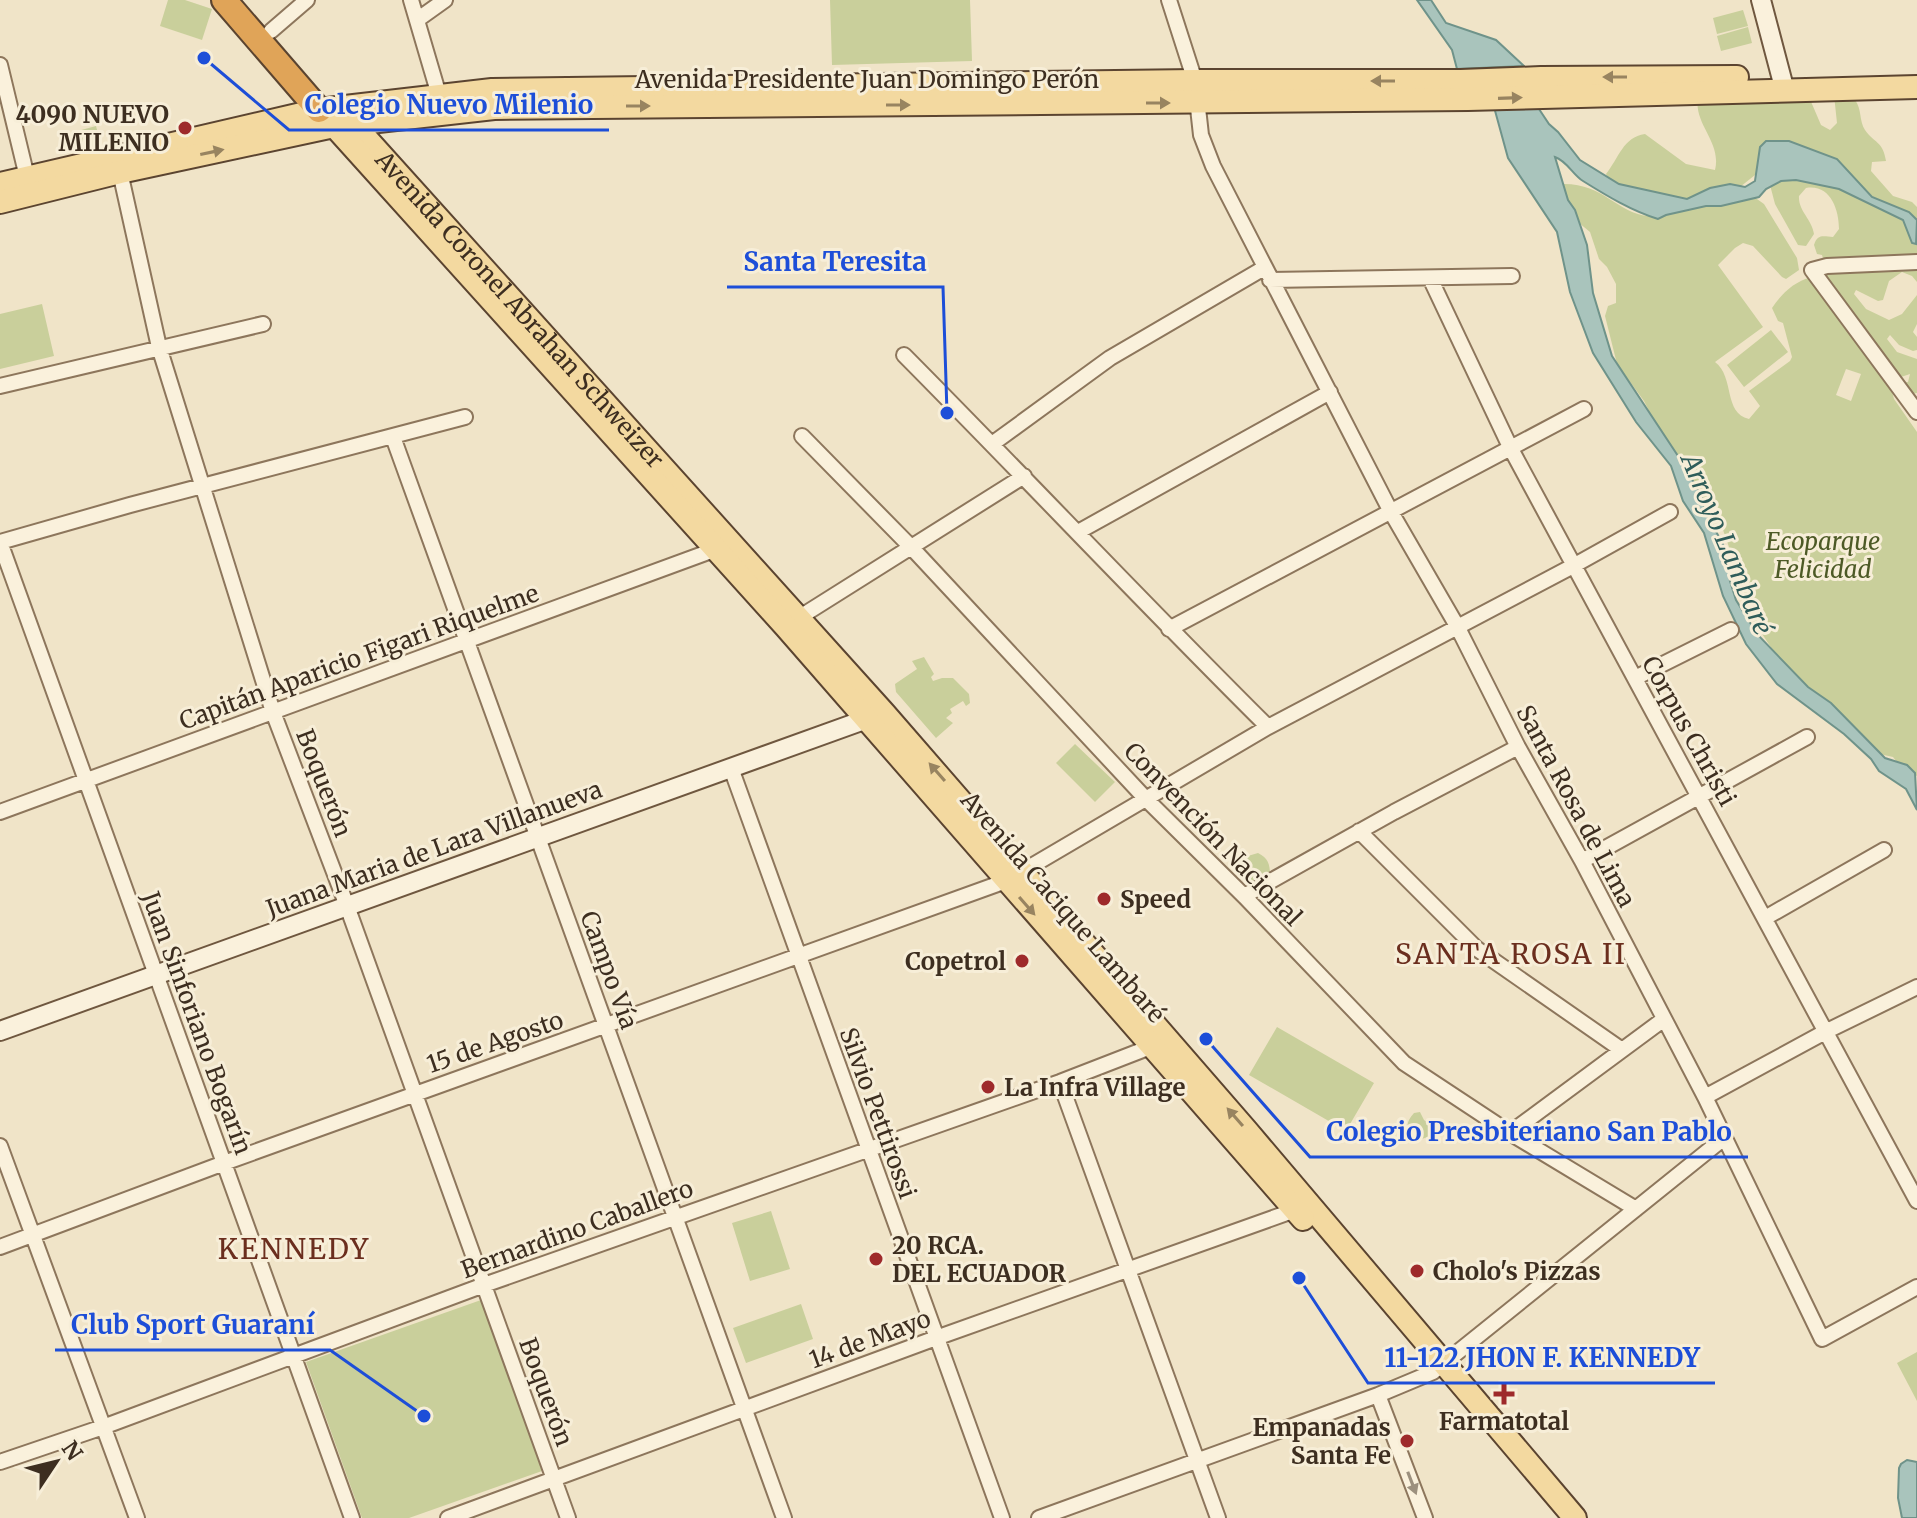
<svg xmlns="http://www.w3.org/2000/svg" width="1917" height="1518" font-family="Merriweather,serif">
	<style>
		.green { fill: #c9cf9b; fill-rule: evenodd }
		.water { fill: #a9c4bc; stroke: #6f938a; stroke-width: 2 }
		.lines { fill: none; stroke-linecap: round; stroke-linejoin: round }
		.street-casing { stroke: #8d765c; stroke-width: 18 }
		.secondary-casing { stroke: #6f573f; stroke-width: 22 }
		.primary-casing { stroke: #5b4430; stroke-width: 26 }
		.highway-casing { stroke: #5b4430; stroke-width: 28 }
		.street { stroke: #faf1dc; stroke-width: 14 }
		.secondary { stroke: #faf1dc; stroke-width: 18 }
		.primary { stroke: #f3d9a0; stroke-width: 22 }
		.highway { stroke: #e0a458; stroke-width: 24 }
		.oneway { fill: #988460 }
		.oneway2 { fill: #9c907e }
		.poi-dot { fill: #9e2a2b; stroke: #f7eed8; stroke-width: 3 }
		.labels { text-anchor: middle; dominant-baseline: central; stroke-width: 6; stroke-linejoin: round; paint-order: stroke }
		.street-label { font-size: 24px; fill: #3d2e20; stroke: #f7eed8 }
		.poi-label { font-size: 24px; font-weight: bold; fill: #3d2e20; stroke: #f7eed8; text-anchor: start }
		.park-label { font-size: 24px; font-style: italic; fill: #4d5a26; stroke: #f7eed8 }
		.water-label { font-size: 26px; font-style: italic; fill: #2f5d5a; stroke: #f7eed8 }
		.quarter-label { font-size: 28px; letter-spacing: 2px; fill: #6b2e1e; stroke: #f7eed8 }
		.leader { fill: none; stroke: #1d4ed8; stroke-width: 3 }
		.callout-dot { fill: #1d4ed8; stroke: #f7eed8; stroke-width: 3 }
		.callout-label { font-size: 26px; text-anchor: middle; font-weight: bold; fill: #1d4ed8; stroke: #f7eed8; stroke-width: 6; stroke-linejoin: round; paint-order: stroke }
	</style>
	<rect width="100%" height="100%" fill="#f0e4c8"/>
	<!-- green -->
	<path class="green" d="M 168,0 L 185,0 L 212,9 L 202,40 L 160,26 Z
		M 830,0 L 970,0 L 972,61 L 832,65 Z
		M 1743,10 L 1748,26 L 1717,34 L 1713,18 Z
		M 1748,27 L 1752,43 L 1721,51 L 1717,36 Z
		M 1834,95 L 1855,100 C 1862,109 1859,121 1865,130 C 1874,143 1883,141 1886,161 L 1872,162 L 1871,171 L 1893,196 L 1912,202 L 1917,207 L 1917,282 L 1912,276 L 1902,272 L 1889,281 L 1883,300 L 1878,301 L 1856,290 L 1854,294 L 1866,309 L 1889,320 L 1902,314 L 1917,295 L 1917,324 L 1913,332 L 1917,337 L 1917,350 L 1913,351 L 1899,345 L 1890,335 L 1887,339 L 1897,352 L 1917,359 L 1917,393 L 1912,394 L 1903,383 L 1908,382 L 1910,374 L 1901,377 L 1896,375 L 1843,307 C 1840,297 1835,291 1830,282 C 1825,275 1825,263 1822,255 L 1817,254 L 1814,245 C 1817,234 1823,236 1833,237 L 1839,229 C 1839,209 1830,184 1806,188 L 1799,196 C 1798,211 1812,219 1814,234 L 1806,246 L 1798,245 L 1775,204 L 1770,185 L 1760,171 L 1740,187 L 1764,204 L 1797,258 L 1799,270 L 1786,279 L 1782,277 L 1753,246 L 1743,243 L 1735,248 L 1718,265 L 1763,327 L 1715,362 C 1735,377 1723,413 1749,419 L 1760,406 L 1749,391 L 1790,361 L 1792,357 L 1783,323 L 1778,321 L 1772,308 C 1782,293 1794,282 1811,277 L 1890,383 L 1894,399 L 1917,432 L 1917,776 L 1900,766 L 1893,757 L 1875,753 L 1810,692 L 1772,649 L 1743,605 L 1734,587 L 1729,547 L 1722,527 L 1704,504 L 1667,447 L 1644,401 L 1617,364 L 1605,316 L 1608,306 L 1616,303 L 1616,284 L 1607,267 L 1599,259 L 1590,232 L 1567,213 L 1560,194 L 1564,184 C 1604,184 1617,213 1648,216 L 1611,184 L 1606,174 C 1619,158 1623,137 1645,134 L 1686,164 L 1715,170 C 1722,141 1693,125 1698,96 L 1809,97 L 1821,125 L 1830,130 L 1837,123 ZM 1846,369 L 1861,374 L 1851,401 L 1836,395 Z
		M 96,126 L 101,145 L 78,151 L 74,132 Z
		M 42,304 L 54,356 L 0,369 L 0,314 Z
		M 1771,330 L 1788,352 L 1744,387 L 1727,365 Z
		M 924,657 L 934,674 L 931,677 L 933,681 L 942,678 L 953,678 L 969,694 L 970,703 L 966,706 L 963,701 L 950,709 L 952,713 L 946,718 L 953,723 L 936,738 L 896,692 L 895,684 L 917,669 L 912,661 Z
		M 1075,744 L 1115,782 L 1095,802 L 1056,763 Z
		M 1258,853 C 1268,858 1270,864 1270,875 L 1256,886 L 1242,877 L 1241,858 Z
		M 1277,1027 L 1374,1083 L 1346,1131 L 1249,1075 Z
		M 1420,1112 L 1424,1120 L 1432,1126 L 1433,1135 L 1419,1140 C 1407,1132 1403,1125 1414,1113 Z
		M 771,1211 L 790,1269 L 750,1281 L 732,1223 Z
		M 481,1300 L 542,1471 L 409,1518 L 362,1518 L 306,1362 Z
		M 801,1304 L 813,1339 L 746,1363 L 733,1328 Z
		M 1917,1352 L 1917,1401 L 1897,1363 Z"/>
	<!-- water -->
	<path class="water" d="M 1417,0 L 1431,0 L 1446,23 L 1496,40 L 1524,66 L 1457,69 L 1452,50 Z
		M 1537,106 L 1549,124 L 1558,132 L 1580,160 L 1619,184 L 1687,199 L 1710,188 L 1730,184 L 1745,187 L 1755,181 L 1760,147 L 1766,141 L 1789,141 L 1837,159 L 1872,197 L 1909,212 L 1917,220 L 1916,244 L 1912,243 L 1903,220 L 1839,189 L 1796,180 L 1781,181 L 1766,189 L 1759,197 L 1721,206 L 1706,206 L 1666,215 L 1658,219 C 1632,211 1607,196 1583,181 C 1573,175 1567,161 1555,157 L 1568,200 L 1575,210 L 1587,245 L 1593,293 L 1612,356 L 1684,465 L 1702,497 L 1705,511 L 1726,550 L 1730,581 L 1736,600 L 1757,634 L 1808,687 L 1831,703 L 1885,758 L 1907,765 L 1915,773 L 1917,810 L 1906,789 L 1879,771 L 1871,759 L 1844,734 L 1777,684 L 1746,644 L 1723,596 L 1704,533 L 1683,501 L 1671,466 L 1636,422 L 1593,353 L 1570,292 L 1557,232 L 1508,158 L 1494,107 Z
		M 1907,1460 L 1917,1462 L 1917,1518 L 1902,1518 L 1898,1498 L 1899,1468 L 1901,1464 Z"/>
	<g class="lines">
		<!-- street casing -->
		<g class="street-casing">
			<path id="street" d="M 411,0 L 441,102
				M 1169,0 L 1195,81 L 1201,135 L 1213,166 L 1391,512 L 1457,626 L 1518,747 L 1582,861 L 1705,1097 L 1822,1339 L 1917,1287
				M 417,20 L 445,0
				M 271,31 L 307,0
				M 0,65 L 27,177
				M 123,165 L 120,172 L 159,347 L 273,712 L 347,906 L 568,1518
				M 1917,262 L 1827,266 L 1812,270 L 1917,412
				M 1430,278 L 1511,449 L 1917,1201
				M 1270,280 L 1512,276
				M 904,355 C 1026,478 1145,605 1268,727
				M 0,386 L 263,324
				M 802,436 L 912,548 L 1145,798 L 1244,896 L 1404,1063 L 1510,1133 L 1636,1209
				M 393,437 L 784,1518
				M 992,444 L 1110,358 L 1264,268
				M 1078,532 L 1330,392
				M 0,542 L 352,1518
				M 0,542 L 130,505 L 465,417
				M 800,617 L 1024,476
				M 1169,629 L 1584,409
				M 1635,678 L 1731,630
				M 731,768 L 1002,1518
				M 0,812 L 722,547
				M 1359,831 L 1477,949 L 1622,1050
				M 1582,861 L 1807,737
				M 1244,896 L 1394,812 L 1518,747
				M 1765,918 L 1884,850
				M 1060,1082 L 1218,1518
				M 1705,1097 L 1825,1032 L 1917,987
				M 1510,1133 L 1664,1019
				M 0,1146 L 137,1518
				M 0,1247 L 224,1163 L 1006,881 L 1268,727 L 1573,566 L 1670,512
				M 1378,1395 L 1425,1518
				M 0,1462 L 103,1427 L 484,1285 L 1060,1082 L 1158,1044
				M 448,1518 L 936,1338 L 1301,1208
				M 1039,1518 L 1378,1395 L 1433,1372 L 1724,1138"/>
		</g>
		<!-- secondary casing -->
		<g class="secondary-casing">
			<path id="secondary" d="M 1761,0 L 1785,91
				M 0,1031 L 878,715"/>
		</g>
		<!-- primary casing -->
		<g class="primary-casing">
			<g id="primary">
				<path id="s1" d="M 346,116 L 884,713 L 1246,1130 L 1575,1518"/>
				<path d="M 328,119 L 786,627 L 1303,1219"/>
				<path d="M 0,184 L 319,110 L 492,90 L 1195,81 L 1461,81 L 1541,78 L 1737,77"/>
				<path d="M 0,202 L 120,172 L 334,126 L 494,108 L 1468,99 L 1917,87"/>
			</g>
		</g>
		<!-- highway casing -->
		<g class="highway-casing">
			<path id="highway" d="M 224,0 L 319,110"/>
		</g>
		<!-- street -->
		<use href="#street" class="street"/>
		<!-- secondary -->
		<use href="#secondary" class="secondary"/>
		<!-- primary -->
		<use href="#primary" class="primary"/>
		<!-- highway -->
		<use href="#highway" class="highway"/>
	</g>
	<!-- one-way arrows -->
	<defs><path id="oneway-solid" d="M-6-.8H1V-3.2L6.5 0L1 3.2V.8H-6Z" transform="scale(2)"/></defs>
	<g class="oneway">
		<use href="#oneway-solid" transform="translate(1615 77) rotate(180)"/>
		<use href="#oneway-solid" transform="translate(1383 81) rotate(-180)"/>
		<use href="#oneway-solid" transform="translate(1510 98) rotate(-2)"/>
		<use href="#oneway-solid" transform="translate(1158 103)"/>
		<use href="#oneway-solid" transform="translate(898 105)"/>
		<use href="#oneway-solid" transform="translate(638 106)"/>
		<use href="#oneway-solid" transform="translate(212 152) rotate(-12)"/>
		<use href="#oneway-solid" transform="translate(937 772) rotate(-131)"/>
		<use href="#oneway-solid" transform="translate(1027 906) rotate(49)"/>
		<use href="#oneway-solid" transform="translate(1235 1117) rotate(-131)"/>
	</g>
	<use class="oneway2" href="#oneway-solid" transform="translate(1412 1483) rotate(69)"/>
	<!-- markers -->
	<g class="poi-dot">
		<circle cx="185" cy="128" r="8"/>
		<circle cx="1104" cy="899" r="8"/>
		<circle cx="1022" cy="961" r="8"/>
		<circle cx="988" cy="1087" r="8"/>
		<circle cx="876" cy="1259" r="8"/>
		<circle cx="1417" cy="1271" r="8"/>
		<path d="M1500 1382h8v8h8v8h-8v8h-8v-8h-8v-8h8z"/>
		<circle cx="1407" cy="1441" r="8"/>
	</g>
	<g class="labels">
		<!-- street labels -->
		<g class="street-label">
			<text x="867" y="79">Avenida Presidente Juan Domingo Perón</text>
			<text stroke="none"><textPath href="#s1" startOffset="260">Avenida Coronel Abrahan Schweizer</textPath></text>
			<text transform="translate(359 657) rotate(-20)">Capitán Aparicio Figari Riquelme</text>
			<text transform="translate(1689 731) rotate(61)">Corpus Christi</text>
			<text transform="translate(324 783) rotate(69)">Boquerón</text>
			<text transform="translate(1576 806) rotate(62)">Santa Rosa de Lima</text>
			<text transform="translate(1213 834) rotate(46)">Convención Nacional</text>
			<text transform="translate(434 849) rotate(-20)">Juana Maria de Lara Villanueva</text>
			<text transform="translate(1063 907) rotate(49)">Avenida Cacique Lambaré</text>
			<text transform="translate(609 970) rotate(70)">Campo Vía</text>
			<text transform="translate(197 1023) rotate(70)">Juan Sinforiano Bogarín</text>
			<text transform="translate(495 1042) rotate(-19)">15 de Agosto</text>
			<text transform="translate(878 1113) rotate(70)">Silvio Pettirossi</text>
			<text transform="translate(577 1229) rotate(-20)">Bernardino Caballero</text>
			<text transform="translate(870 1339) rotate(-20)">14 de Mayo</text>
			<text transform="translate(546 1392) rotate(70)">Boquerón</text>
		</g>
		<!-- poi labels -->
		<g class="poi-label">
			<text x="169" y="114" text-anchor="end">4090 NUEVO<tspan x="169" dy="28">MILENIO</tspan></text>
			<text x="1120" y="899">Speed</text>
			<text x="1006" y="961" text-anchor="end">Copetrol</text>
			<text x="1004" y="1087">La Infra Village</text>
			<text x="892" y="1245">20 RCA.<tspan x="892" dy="28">DEL ECUADOR</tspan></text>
			<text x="1433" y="1271">Cholo's Pizzas</text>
			<text x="1504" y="1421" text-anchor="middle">Farmatotal</text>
			<text x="1391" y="1427" text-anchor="end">Empanadas<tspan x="1391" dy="28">Santa Fe</tspan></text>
		</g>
		<!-- park labels -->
		<g class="park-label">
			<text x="1823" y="541">Ecoparque<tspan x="1823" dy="28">Felicidad</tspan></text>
		</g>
		<!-- water labels -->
		<g class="water-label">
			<text transform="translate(1727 544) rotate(67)">Arroyo Lambaré</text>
		</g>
		<!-- quarter labels -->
		<g class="quarter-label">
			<text x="1511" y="954">SANTA ROSA II</text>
			<text x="294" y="1249">KENNEDY</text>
		</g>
	</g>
	<!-- callouts -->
	<path class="leader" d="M204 58L289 130H609M947 413L943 287H727M1206 1039L1310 1157H1748M424 1416L330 1350H55M1299 1278L1368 1383H1715"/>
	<g class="callout-dot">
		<circle cx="204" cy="58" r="8"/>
		<circle cx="947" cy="413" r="8"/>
		<circle cx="1206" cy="1039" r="8"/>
		<circle cx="424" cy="1416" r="8"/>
		<circle cx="1299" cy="1278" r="8"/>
	</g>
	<g class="callout-label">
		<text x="449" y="114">Colegio Nuevo Milenio</text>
		<text x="835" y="271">Santa Teresita</text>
		<text x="1529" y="1141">Colegio Presbiteriano San Pablo</text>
		<text x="193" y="1334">Club Sport Guaraní</text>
		<text x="1542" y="1367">11-122 JHON F. KENNEDY</text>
	</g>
	<!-- north arrow -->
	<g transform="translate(56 1462) rotate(55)" stroke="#f7eed8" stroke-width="6" paint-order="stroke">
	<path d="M0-6L14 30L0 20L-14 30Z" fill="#3d2e20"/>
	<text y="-12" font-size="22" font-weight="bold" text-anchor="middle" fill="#3d2e20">N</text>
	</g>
</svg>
